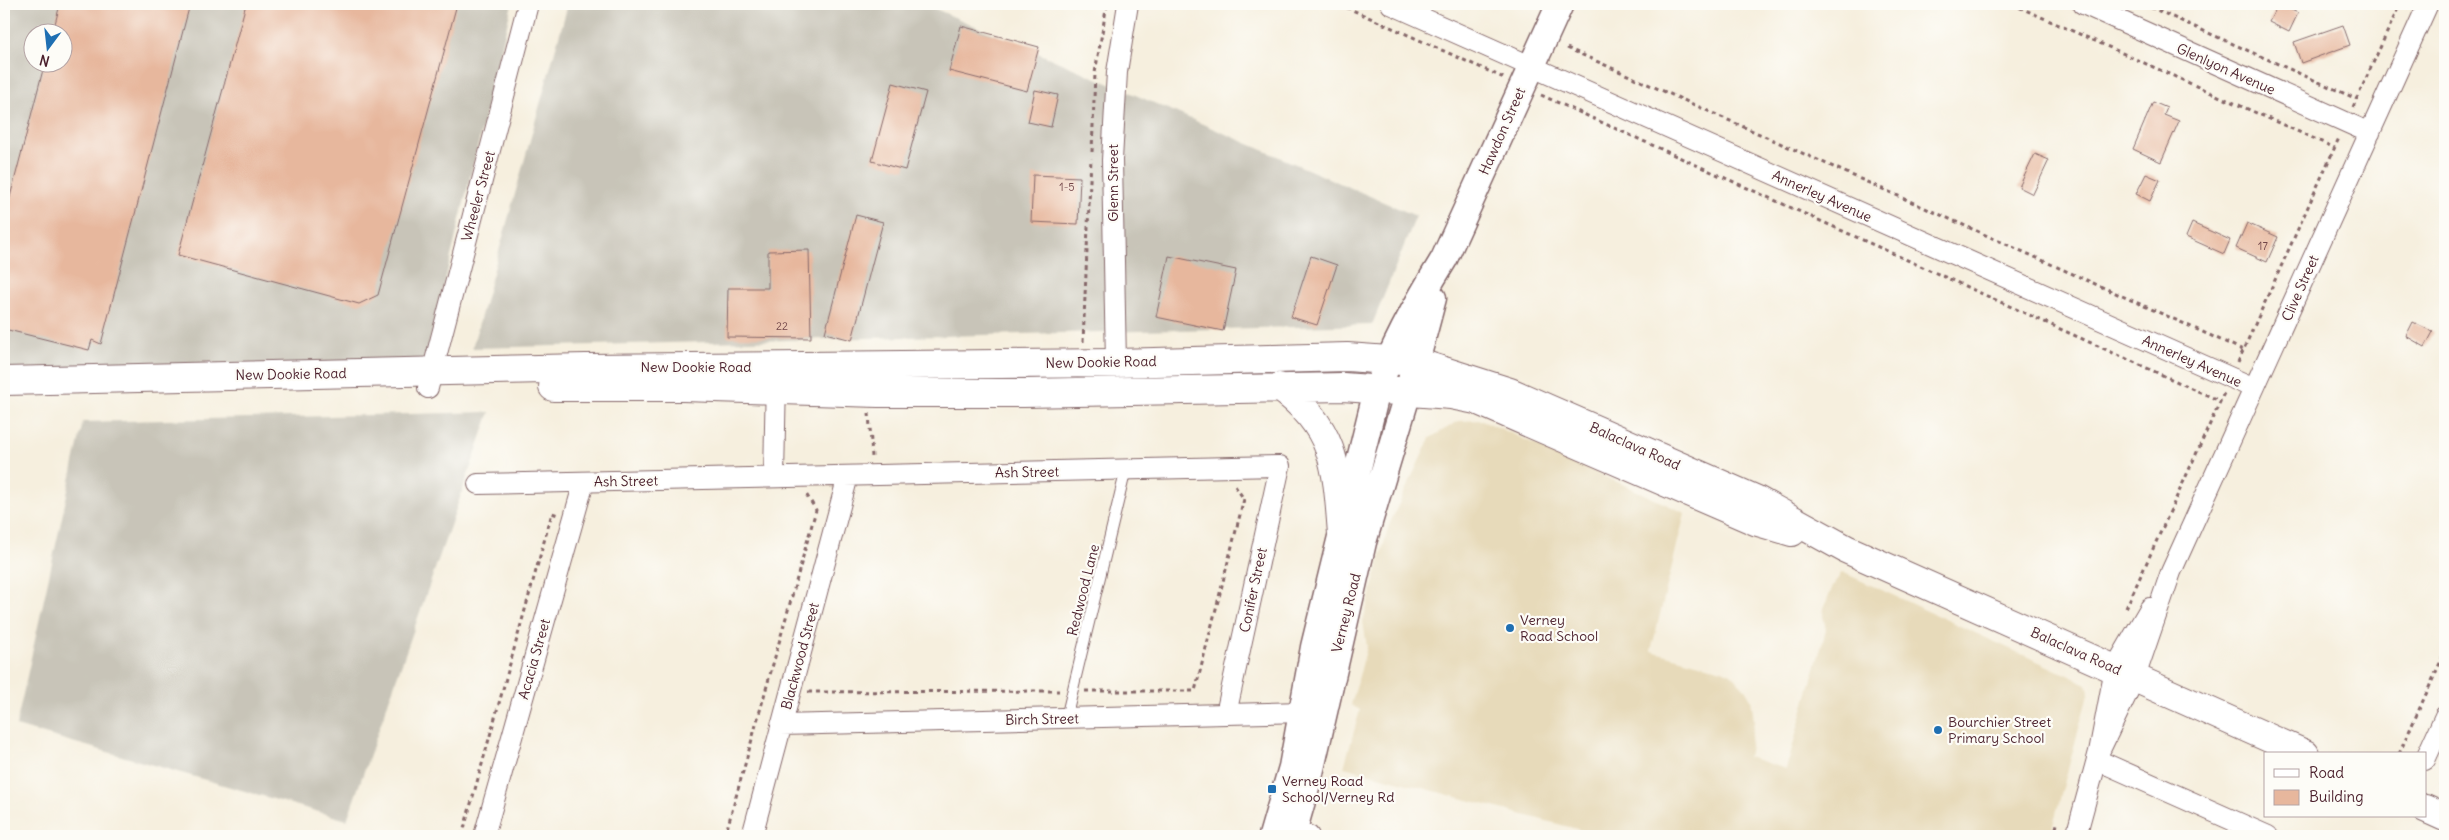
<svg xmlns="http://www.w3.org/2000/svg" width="2449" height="840" font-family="Delius,sans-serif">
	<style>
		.built { fill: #e7daba }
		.industrial { fill: #c8c4b8; fill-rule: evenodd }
		.building { fill: #e7b79d }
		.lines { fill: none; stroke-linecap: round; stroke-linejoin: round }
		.service-casing { stroke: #86686a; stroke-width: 12 }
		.minor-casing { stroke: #86686a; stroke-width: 22 }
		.tertiary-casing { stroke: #86686a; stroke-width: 29 }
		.secondary-casing { stroke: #86686a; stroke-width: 30 }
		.path { stroke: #86686a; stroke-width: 3; stroke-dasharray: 4 4; stroke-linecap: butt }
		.service { stroke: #fff; stroke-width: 10 }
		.minor { stroke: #fff; stroke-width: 20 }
		.tertiary { stroke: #fff; stroke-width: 26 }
		.secondary { stroke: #fff; stroke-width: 28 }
		.poi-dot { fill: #1f6fb2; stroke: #fdfcf7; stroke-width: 2 }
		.labels { text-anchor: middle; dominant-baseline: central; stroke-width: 4.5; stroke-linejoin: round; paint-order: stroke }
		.number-label { font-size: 11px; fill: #714548 }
		.street-label { font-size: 14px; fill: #4a1f2b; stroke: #fdfcf7 }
		.poi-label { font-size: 14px; fill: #4a1f2b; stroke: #fdfcf7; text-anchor: start }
	</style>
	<rect width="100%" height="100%" fill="#fdfcf7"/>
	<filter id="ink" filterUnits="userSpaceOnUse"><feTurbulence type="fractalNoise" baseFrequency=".02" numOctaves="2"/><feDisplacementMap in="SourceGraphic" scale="10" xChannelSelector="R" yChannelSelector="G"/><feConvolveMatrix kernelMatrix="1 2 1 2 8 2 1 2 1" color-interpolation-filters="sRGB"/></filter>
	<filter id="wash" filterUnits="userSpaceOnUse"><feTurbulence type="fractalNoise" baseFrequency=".0096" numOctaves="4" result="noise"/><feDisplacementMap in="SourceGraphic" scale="20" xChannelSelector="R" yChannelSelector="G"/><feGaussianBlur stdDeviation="1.12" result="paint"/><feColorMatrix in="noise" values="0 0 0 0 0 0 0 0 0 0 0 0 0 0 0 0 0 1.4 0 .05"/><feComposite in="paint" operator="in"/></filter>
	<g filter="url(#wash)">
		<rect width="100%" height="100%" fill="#f6efde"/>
		<!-- built -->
		<path class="built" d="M 1482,420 L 1685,513 L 1651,651 L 1722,670 L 1731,674 L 1745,689 L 1751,699 L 1754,721 L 1748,757 L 1786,769 L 1826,630 L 1823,616 L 1824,608 L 1833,586 L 1842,572 L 2087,684 L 2089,691 L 2050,836 L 1603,836 L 1344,767 L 1360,710 L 1351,705 L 1367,647 L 1363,621 L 1389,525 L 1430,438 L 1459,421 Z"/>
		<!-- industrial -->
		<path class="industrial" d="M 4,4 L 512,4 L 424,368 L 4,372 ZM 32,32 L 62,32 L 62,62 L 32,62 Z
			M 568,4 L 924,4 L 1416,216 L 1372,325 L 472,348 Z
			M 490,412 L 347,820 L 16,726 L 83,422 Z"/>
		<g id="blocks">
			<!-- building -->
			<path class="building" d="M 60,4 L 190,4 L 101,344 L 92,340 L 89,350 L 4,329 L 4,220 L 45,62 L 62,62 L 62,32 L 53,32 Z
				M 246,4 L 457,4 L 378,295 L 359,304 L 178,255 Z
				M 2278,4 L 2298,13 L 2289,32 L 2269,22 Z
				M 2343,25 L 2350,45 L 2301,63 L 2294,42 Z
				M 961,26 L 1039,47 L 1027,91 L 949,71 Z
				M 893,83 L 926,92 L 905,170 L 872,161 Z
				M 1035,90 L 1058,95 L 1051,127 L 1028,122 Z
				M 2153,102 L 2167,108 L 2164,115 L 2179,121 L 2161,162 L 2133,149 Z
				M 2035,154 L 2049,160 L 2033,194 L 2019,187 Z
				M 2146,174 L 2160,180 L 2150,201 L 2136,194 Z
				M 1033,175 L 1080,177 L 1078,224 L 1031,222 Z
				M 856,215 L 883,222 L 852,340 L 825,333 Z
				M 2192,223 L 2230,240 L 2224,254 L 2186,237 Z
				M 2247,223 L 2278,237 L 2267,262 L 2236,248 Z
				M 809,250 L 811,338 L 727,337 L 728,288 L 768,288 L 768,251 Z
				M 1169,256 L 1236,270 L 1223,331 L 1156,317 Z
				M 1311,256 L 1337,265 L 1317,325 L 1291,317 Z
				M 2413,322 L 2433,332 L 2425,347 L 2406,336 Z"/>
		</g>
	</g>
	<g filter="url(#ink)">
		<use href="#blocks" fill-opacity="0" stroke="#86686a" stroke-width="1"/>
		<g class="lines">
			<!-- service casing -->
			<g class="service-casing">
				<path id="service" d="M 1066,718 L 1126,469"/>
			</g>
			<!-- minor casing -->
			<g class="minor-casing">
				<path id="minor" d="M 1391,4 L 2254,388
					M 2083,4 L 2370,133
					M 1116,363 L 1112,160 L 1117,72 L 1128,4
					M 428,388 L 528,4
					M 774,477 L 776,377
					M 478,484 L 1280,466 L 1226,714
					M 781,725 L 1304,712
					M 2099,752 L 2135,677 L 2171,572 L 2428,4
					M 2097,760 L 2268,836
					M 2425,760 L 2445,716
					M 1279,828 L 1309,836
					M 484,836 L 584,482
					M 752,836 L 848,476
					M 2076,836 L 2099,752 L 2115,668 L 2150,608"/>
			</g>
			<!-- tertiary casing -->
			<g class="tertiary-casing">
				<path id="tertiary" d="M 1272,836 L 1292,767 L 1314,647 L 1377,390 C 1394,344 1418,301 1444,259 L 1560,4
					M 1292,836 L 1310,773 L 1363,542 L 1408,392 L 1433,298"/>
			</g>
			<!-- secondary casing -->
			<g class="secondary-casing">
				<path id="secondary" d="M 4,381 L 586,368 L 1116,363 L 1347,357 L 1416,362 L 1510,392 L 1755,499 L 1846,549 L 2305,754
					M 553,387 L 683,387 L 878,393 L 1024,393 L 1343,387 L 1451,395 L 1476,400 L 1755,521 L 1792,532
					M 1279,387 C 1336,427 1337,469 1342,534
					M 2425,808 L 2445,817"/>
			</g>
			<!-- path -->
			<path class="path" d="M 1339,4 L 1504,78
				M 2012,4 L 2335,148
				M 2143,4 L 2357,99
				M 1567,48 L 2243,350
				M 1541,95 L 2220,401
				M 2353,107 L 2400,4
				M 1092,152 L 1095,73 L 1107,4
				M 1083,342 L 1091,158
				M 2238,362 L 2339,138
				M 869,413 L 872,457
				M 2126,608 L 2224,393
				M 1085,691 L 1195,691 L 1244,499 L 1235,486
				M 808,692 L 1059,691
				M 2399,754 L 2445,652
				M 2440,785 L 2445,774
				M 462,836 L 552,513 L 558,515
				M 725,836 L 816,510 L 806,494
				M 2054,836 L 2057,824"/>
			<!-- service -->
			<use href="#service" class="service"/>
			<!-- minor -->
			<use href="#minor" class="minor"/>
			<!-- tertiary -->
			<use href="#tertiary" class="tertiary"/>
			<!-- secondary -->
			<use href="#secondary" class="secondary"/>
		</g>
	</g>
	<!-- markers -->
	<g class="poi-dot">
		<circle cx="1510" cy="628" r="5"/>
		<circle cx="1938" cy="730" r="5"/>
		<rect x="1267" y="784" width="10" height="10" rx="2.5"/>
	</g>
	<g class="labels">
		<!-- number labels -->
		<g class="number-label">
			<text x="1067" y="187">1-5</text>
			<text x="2263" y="246">17</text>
			<text x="782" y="326">22</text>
		</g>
		<!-- street labels -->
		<g class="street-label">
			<text transform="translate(2226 69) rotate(24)">Glenlyon Avenue</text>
			<text transform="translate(1502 131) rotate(-66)">Hawdon Street</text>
			<text transform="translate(1113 183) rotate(-90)">Glenn Street</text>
			<text transform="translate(478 196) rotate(-75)">Wheeler Street</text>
			<text transform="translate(1822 196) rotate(24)">Annerley Avenue</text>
			<text transform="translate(2300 288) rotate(-66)">Clive Street</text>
			<text transform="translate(2192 361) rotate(24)">Annerley Avenue</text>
			<text transform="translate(1101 362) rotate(-1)">New Dookie Road</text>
			<text x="696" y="367">New Dookie Road</text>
			<text transform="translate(291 374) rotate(-1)">New Dookie Road</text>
			<text transform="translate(1635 446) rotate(24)">Balaclava Road</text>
			<text transform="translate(1027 472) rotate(-1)">Ash Street</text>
			<text transform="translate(626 481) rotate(-1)">Ash Street</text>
			<text transform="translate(1083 590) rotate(-76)">Redwood Lane</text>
			<text transform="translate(1253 590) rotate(-78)">Conifer Street</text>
			<text transform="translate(1346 613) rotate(-76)">Verney Road</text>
			<text transform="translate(2076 651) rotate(24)">Balaclava Road</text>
			<text transform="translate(800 656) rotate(-75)">Blackwood Street</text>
			<text transform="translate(534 659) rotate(-74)">Acacia Street</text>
			<text transform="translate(1042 719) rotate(-1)">Birch Street</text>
		</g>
		<!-- poi labels -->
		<g class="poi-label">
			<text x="1520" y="620">Verney<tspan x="1520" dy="16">Road School</tspan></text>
			<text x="1948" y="722">Bourchier Street<tspan x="1948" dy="16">Primary School</tspan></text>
			<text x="1282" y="781">Verney Road<tspan x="1282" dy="16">School/Verney Rd</tspan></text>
		</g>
	</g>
	<!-- margin -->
	<rect width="2449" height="840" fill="none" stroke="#fdfcf7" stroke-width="20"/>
	<!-- legend -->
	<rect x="2264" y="752" width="162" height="65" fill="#fdfcf7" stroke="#b5a4a5"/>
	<rect x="2274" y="769" width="25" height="8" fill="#ffffff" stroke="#b5a4a5"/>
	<text x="2309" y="778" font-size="15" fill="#4a1f2b">Road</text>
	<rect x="2274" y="790" width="25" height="15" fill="#e7b79d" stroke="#b5a4a5"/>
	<text x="2309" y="802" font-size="15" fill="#4a1f2b">Building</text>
	<!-- north arrow -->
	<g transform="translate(48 48) rotate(195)"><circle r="24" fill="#fdfcf7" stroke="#b5a4a5"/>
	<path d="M0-4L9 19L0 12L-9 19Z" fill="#1f6fb2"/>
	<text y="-8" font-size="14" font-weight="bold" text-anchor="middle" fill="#4a1f2b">N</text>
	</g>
</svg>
